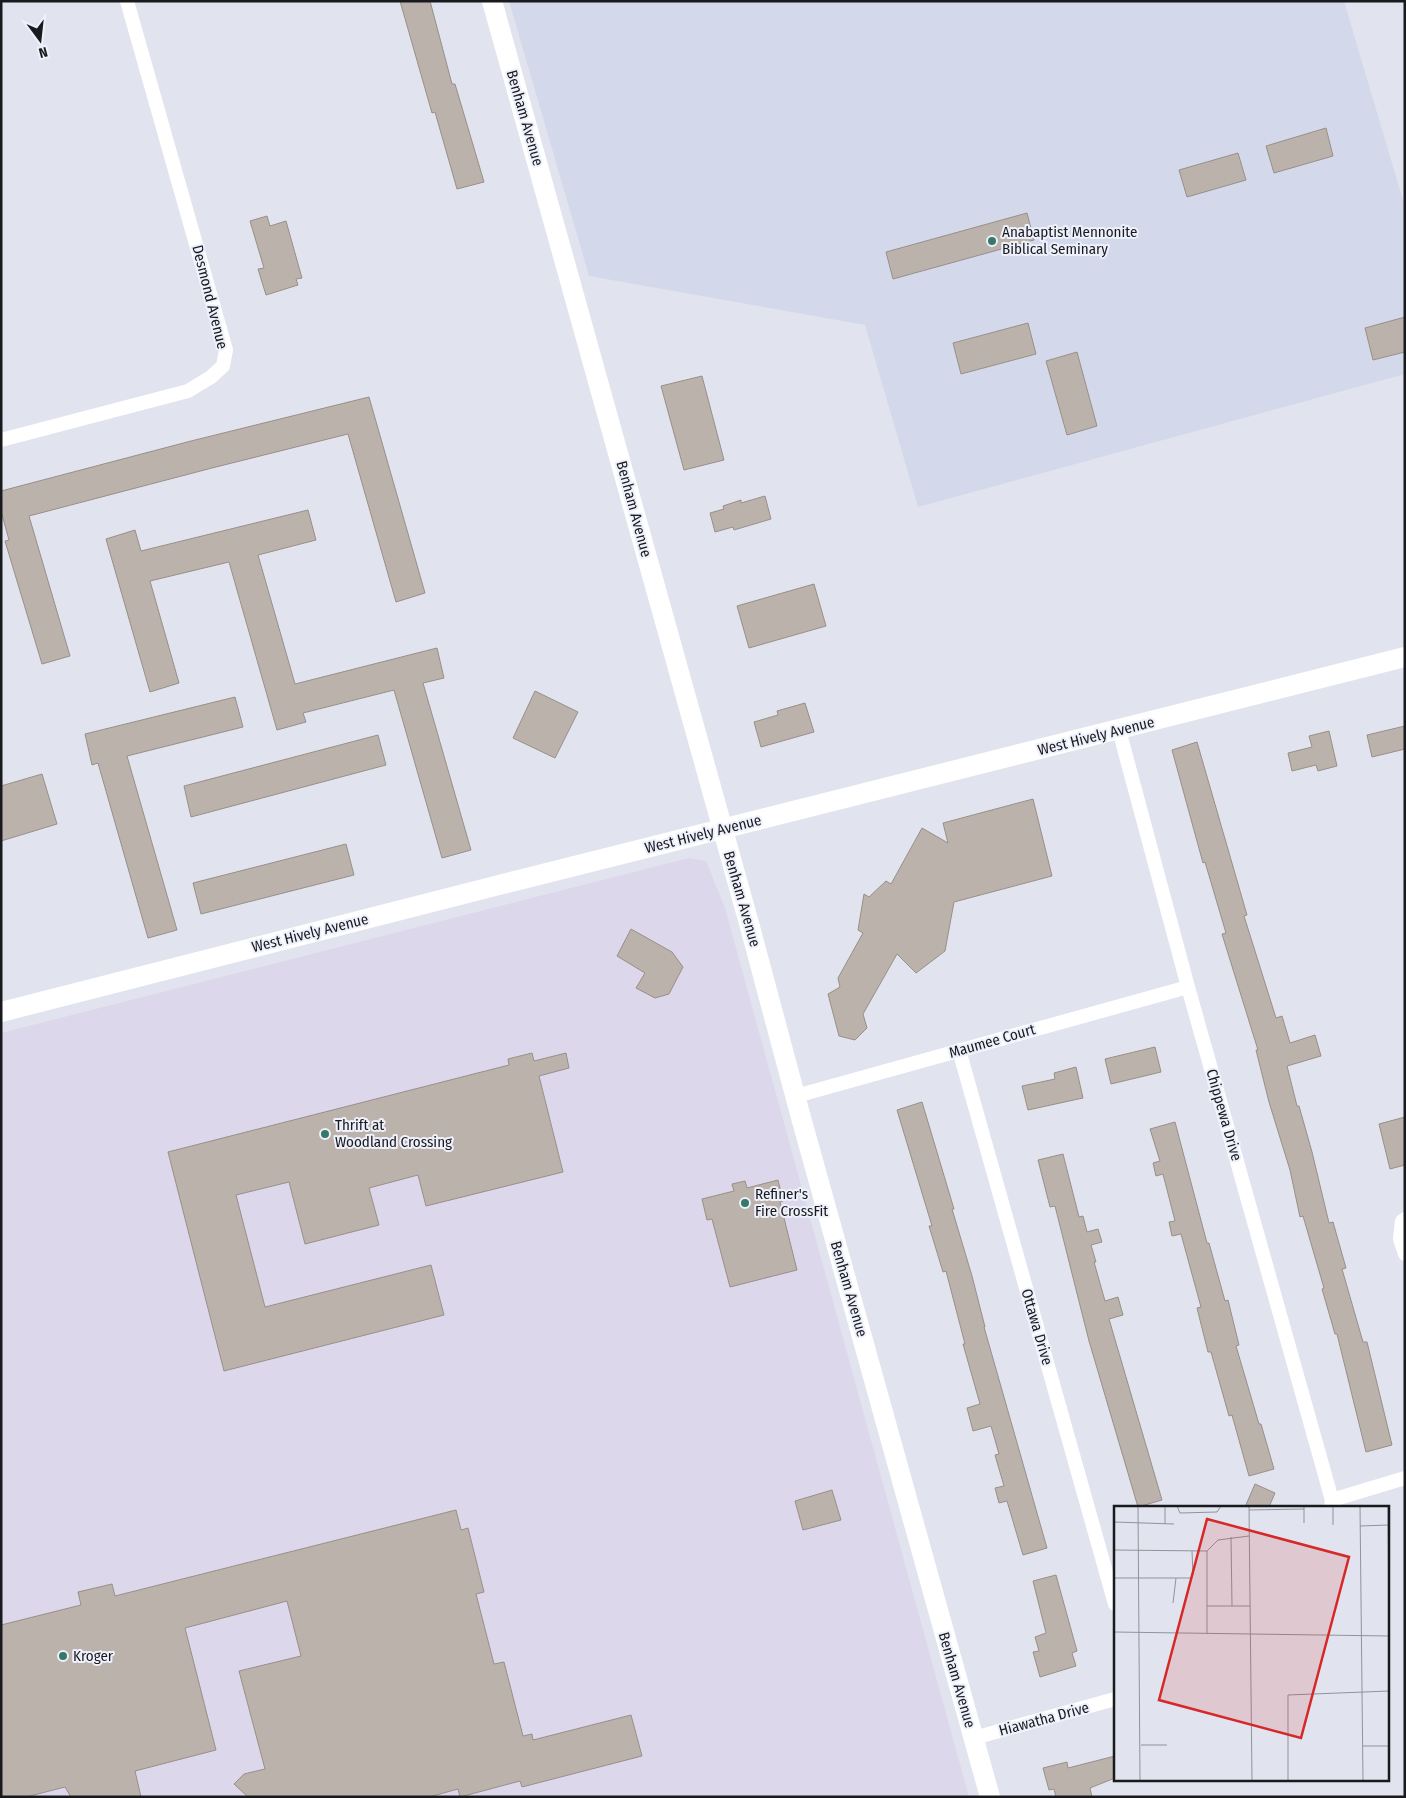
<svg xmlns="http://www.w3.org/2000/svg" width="1406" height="1798" font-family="'Fira Sans Condensed',sans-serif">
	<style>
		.commercial { fill: #ddd7ec }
		.built { fill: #d3d9ea }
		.building { fill: #bcb2ac; stroke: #988f89 }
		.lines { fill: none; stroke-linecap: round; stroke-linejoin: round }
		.street { stroke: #fff; stroke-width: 14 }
		.secondary { stroke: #fff; stroke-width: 20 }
		.poi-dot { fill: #36796b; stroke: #eef1fc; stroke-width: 2 }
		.labels { text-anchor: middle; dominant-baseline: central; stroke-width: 4; stroke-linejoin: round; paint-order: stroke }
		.street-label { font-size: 15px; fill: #191a1d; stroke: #eef1fc }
		.poi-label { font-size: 15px; fill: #191a1d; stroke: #eef1fc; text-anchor: start }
		.inset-road { fill: none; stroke: #91939a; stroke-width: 1 }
		.view { fill: #d62828; fill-opacity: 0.15; stroke: #d62828; stroke-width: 2.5 }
		.inset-edge { fill: none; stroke: #191a1d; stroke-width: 2.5 }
	</style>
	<rect width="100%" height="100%" fill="#e1e4ee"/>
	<!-- commercial -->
	<path class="commercial" d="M 689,858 L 706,861 L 725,908 L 969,1797 L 1,1797 L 1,1033 Z"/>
	<!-- built -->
	<path class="built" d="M 509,1 L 1344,1 L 1405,207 L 1405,374 L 918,507 L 865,325 L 589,276 Z"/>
	<!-- building -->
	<path class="building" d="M 400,1 L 430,1 L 452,84 L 455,84 L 484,182 L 457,189 L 435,112 L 432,113 Z
		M 1326,128 L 1333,156 L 1274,173 L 1266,146 Z
		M 1238,153 L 1246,180 L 1187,197 L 1179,170 Z
		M 1027,213 L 1034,240 L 893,279 L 886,252 Z
		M 267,216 L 270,226 L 286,221 L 302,278 L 296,279 L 298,285 L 266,295 L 258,269 L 264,268 L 250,221 Z
		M 1405,317 L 1405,352 L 1373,360 L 1365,328 Z
		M 1028,323 L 1036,354 L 961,374 L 953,343 Z
		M 1077,352 L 1097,426 L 1067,435 L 1046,361 Z
		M 702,376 L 724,460 L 684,470 L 661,386 Z
		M 369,397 L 425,593 L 396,602 L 348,434 L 212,468 L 29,516 L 70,656 L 42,664 L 5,541 L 9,540 L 1,511 L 1,491 L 191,441 Z
		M 765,496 L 771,519 L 734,530 L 733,527 L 715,532 L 710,513 L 724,509 L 723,506 L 741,500 L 741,503 Z
		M 308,510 L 316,540 L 258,555 L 295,684 L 437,648 L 444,678 L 423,683 L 471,850 L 442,858 L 394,690 L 303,713 L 306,722 L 277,730 L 229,562 L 150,581 L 179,683 L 150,692 L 106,539 L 135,530 L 141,551 Z
		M 814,584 L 826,626 L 749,648 L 737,606 Z
		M 535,691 L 578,712 L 555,758 L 513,738 Z
		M 235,697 L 243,727 L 127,756 L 177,930 L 148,938 L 98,763 L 92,765 L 85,734 Z
		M 805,703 L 814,732 L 761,747 L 754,722 L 778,715 L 777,711 Z
		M 1405,726 L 1405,749 L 1372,757 L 1367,735 Z
		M 1329,731 L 1337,766 L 1318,771 L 1316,765 L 1292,771 L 1288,753 L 1312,747 L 1309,736 Z
		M 378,735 L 386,765 L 191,817 L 184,786 Z
		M 1197,742 L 1247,915 L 1244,916 L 1276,1018 L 1282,1016 L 1290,1043 L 1315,1035 L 1321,1056 L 1287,1066 L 1297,1106 L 1299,1106 L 1312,1152 L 1329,1223 L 1333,1222 L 1346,1268 L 1342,1269 L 1363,1342 L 1367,1342 L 1392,1445 L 1366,1452 L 1337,1334 L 1335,1334 L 1322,1289 L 1324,1288 L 1303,1216 L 1300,1217 L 1290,1170 L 1269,1102 L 1256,1050 L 1258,1050 L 1222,934 L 1226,933 L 1205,862 L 1203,863 L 1172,750 Z
		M 42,774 L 57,824 L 1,841 L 1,786 Z
		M 1033,799 L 1052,876 L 954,902 L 945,951 L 916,973 L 897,954 L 863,1014 L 867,1028 L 855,1040 L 839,1036 L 828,994 L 840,987 L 838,978 L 863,933 L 858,930 L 864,894 L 869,897 L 886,881 L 891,884 L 922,828 L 948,843 L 943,823 Z
		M 346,844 L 354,875 L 201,914 L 193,883 Z
		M 631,929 L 672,952 L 683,967 L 669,994 L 655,998 L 636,988 L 645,973 L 617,956 Z
		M 1155,1047 L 1161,1072 L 1111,1084 L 1105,1059 Z
		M 532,1053 L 534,1061 L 566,1053 L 569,1068 L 539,1076 L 563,1172 L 426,1206 L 418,1175 L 369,1188 L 379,1225 L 305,1244 L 289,1182 L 236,1195 L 265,1307 L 431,1265 L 444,1315 L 224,1371 L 168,1152 L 509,1065 L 508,1059 Z
		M 1076,1067 L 1083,1098 L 1028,1110 L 1022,1086 L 1055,1079 L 1054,1073 Z
		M 922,1102 L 954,1209 L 952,1209 L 972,1276 L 985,1327 L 984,1327 L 1047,1548 L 1023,1555 L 1007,1501 L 999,1503 L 995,1488 L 1004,1486 L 995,1455 L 999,1454 L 991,1426 L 973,1431 L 967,1408 L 980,1404 L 963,1344 L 965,1344 L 946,1271 L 943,1272 L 929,1226 L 932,1226 L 897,1110 Z
		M 1405,1117 L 1405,1165 L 1390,1169 L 1379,1124 Z
		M 1175,1122 L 1207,1243 L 1209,1243 L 1225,1301 L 1228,1300 L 1239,1345 L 1236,1346 L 1259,1424 L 1261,1424 L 1274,1469 L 1249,1476 L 1232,1415 L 1229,1416 L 1211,1352 L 1208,1352 L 1197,1308 L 1201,1307 L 1181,1234 L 1172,1236 L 1169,1222 L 1175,1221 L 1163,1174 L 1156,1176 L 1153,1163 L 1160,1161 L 1150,1129 Z
		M 1063,1154 L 1079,1217 L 1083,1216 L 1087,1232 L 1098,1229 L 1102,1242 L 1091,1245 L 1096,1262 L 1094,1262 L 1105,1301 L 1118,1297 L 1123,1315 L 1109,1319 L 1162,1500 L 1138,1507 L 1089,1341 L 1055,1206 L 1050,1207 L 1038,1160 Z
		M 778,1180 L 783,1201 L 780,1202 L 797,1270 L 730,1287 L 712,1219 L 707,1220 L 702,1199 L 734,1191 L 732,1184 L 745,1181 L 747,1188 Z
		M 1255,1484 L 1275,1493 L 1269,1507 L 1245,1507 Z
		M 832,1490 L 841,1520 L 803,1530 L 795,1501 Z
		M 456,1510 L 461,1530 L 468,1528 L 484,1592 L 476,1594 L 494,1664 L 504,1662 L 523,1736 L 532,1734 L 533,1740 L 631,1715 L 642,1756 L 522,1787 L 520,1781 L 460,1797 L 458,1789 L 429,1797 L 248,1797 L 234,1784 L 244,1774 L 265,1769 L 239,1671 L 301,1656 L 287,1601 L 185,1628 L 216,1750 L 135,1771 L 141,1797 L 71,1797 L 65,1787 L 26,1797 L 1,1797 L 1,1625 L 81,1605 L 78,1592 L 112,1584 L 115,1596 Z
		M 1056,1575 L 1077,1651 L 1072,1653 L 1076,1666 L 1040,1677 L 1033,1652 L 1039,1651 L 1035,1637 L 1046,1633 L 1033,1581 Z
		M 1115,1756 L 1115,1778 L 1090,1788 L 1092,1797 L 1056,1797 L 1054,1789 L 1049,1790 L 1043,1768 L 1067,1762 L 1068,1768 Z"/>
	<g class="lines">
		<!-- street -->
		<path class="street" d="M 1,440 L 188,391 L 211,377 L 223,366 L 226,350 L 127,1
			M 1119,730 L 1188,987 L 1332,1500 L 1331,1507
			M 959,1050 L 1115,1604
			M 796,1096 L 1188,987
			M 1405,1219 L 1402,1221 L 1400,1239 L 1405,1254
			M 1332,1500 L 1405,1478
			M 974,1738 L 1115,1699"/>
		<!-- secondary -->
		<path class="secondary" d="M 492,1 L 750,927 L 800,1114 L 990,1797
			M 1,1012 L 511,882 L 1405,657"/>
	</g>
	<!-- markers -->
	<g class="poi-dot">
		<circle cx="992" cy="241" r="5"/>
		<circle cx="325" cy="1134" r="5"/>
		<circle cx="745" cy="1203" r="5"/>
		<circle cx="63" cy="1656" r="5"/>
	</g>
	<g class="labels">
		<!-- street labels -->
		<g class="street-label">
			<text transform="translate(525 118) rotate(74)">Benham Avenue</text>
			<text transform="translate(210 297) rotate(76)">Desmond Avenue</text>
			<text transform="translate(634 509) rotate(75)">Benham Avenue</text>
			<text transform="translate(1096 736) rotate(-14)">West Hively Avenue</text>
			<text transform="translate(703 834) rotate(-14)">West Hively Avenue</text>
			<text transform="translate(742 899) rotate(74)">Benham Avenue</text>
			<text transform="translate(310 933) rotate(-14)">West Hively Avenue</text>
			<text transform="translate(992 1041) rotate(-16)">Maumee Court</text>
			<text transform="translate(1224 1115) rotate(74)">Chippewa Drive</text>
			<text transform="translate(849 1289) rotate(74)">Benham Avenue</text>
			<text transform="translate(1037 1327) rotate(74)">Ottawa Drive</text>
			<text transform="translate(957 1680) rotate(74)">Benham Avenue</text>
			<text transform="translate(1044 1719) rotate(-15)">Hiawatha Drive</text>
		</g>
		<!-- poi labels -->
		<g class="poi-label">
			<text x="1002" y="232">Anabaptist Mennonite<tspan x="1002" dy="17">Biblical Seminary</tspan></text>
			<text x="335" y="1125">Thrift at<tspan x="335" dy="17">Woodland Crossing</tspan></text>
			<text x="755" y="1194">Refiner's<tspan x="755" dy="17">Fire CrossFit</tspan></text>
			<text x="73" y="1656">Kroger</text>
		</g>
	</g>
	<!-- overview -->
	<g transform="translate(1114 1506)">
		<rect width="275" height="275" fill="#e1e4ee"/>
		<path class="inset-road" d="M 24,0 L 26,275M 63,0 L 66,7 L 103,6 L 107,0M 135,0 L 138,275M 219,0 L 219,19M 246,0 L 249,275M 274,0 L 275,126M 135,4 L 190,3M 0,16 L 60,18M 190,17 L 190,0M 51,18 L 51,0M 246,20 L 274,19M 117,31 L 118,100M 0,44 L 93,45M 93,45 L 93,128M 93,45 L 104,34 L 135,30M 0,72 L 76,72 L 79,69 L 78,45M 59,97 L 62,72M 93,100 L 136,100M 0,126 L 275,130M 27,239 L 53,239M 249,240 L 275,240M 174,275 L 174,189 L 275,185"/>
		<path class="view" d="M 93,13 L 235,51 L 187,232 L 45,194 Z"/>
		<rect width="275" height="275" class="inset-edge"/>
	</g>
	<!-- border -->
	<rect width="1406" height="1798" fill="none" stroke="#191a1d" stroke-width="5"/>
	<!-- north arrow -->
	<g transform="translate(40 40) rotate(165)" stroke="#eef1fc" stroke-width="4" paint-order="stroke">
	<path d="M0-4L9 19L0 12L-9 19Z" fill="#191a1d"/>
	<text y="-8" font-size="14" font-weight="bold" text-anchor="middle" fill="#191a1d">N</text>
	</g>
</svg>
